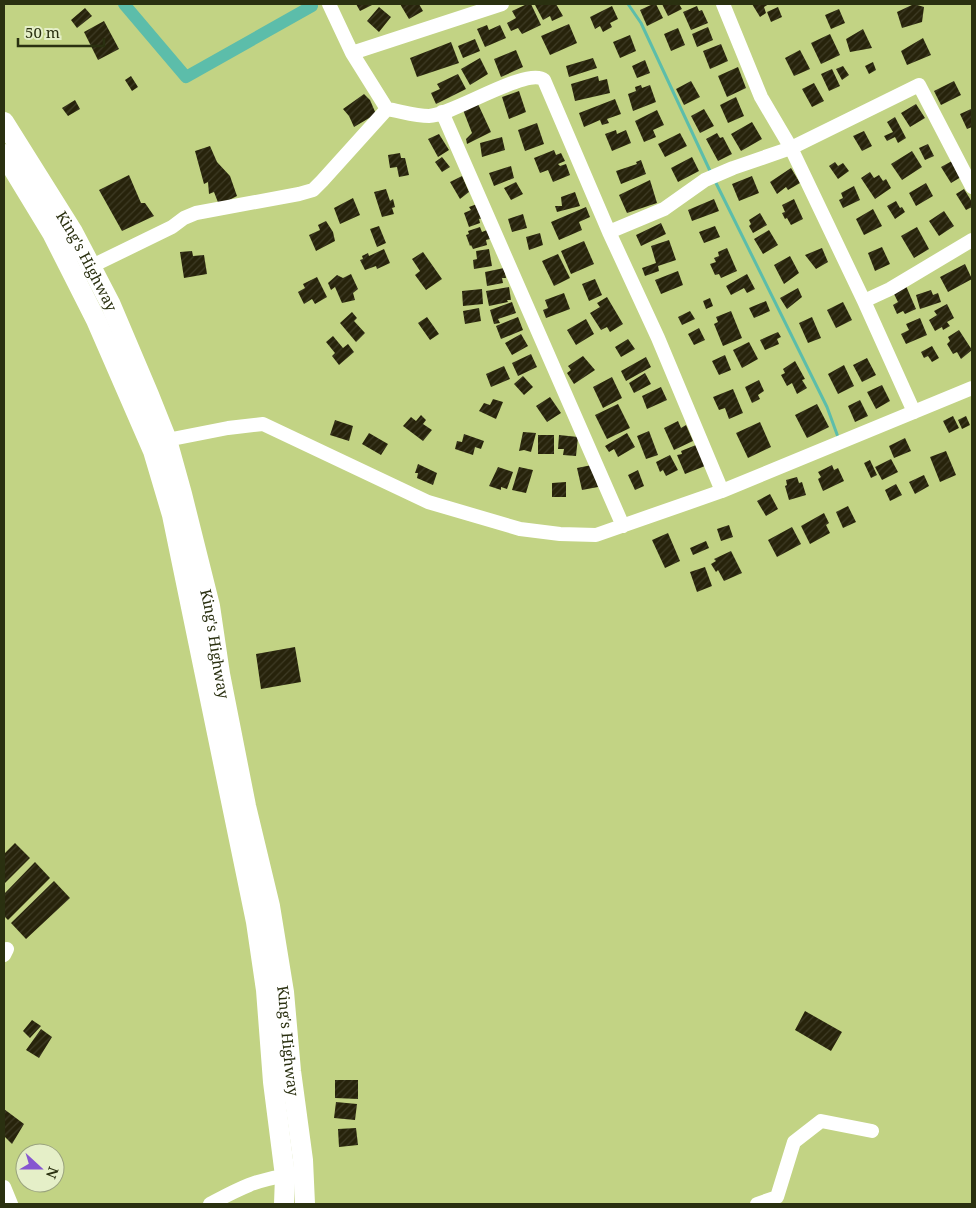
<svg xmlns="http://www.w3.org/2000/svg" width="976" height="1208" font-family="'Noto Serif',serif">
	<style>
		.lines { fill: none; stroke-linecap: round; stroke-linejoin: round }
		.stream { stroke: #5cbdaa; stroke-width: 3 }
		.canal { stroke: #5cbdaa; stroke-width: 12 }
		.building { fill: url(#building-hatch) }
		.minor { stroke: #fff; stroke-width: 14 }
		.highway { stroke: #fff; stroke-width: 20 }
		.labels { text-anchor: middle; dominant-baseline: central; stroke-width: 5; stroke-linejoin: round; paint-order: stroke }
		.street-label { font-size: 15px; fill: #2a3010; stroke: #e5efc8 }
	</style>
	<defs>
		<pattern id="building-hatch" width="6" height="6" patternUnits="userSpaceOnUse" patternTransform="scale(1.25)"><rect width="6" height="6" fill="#27230b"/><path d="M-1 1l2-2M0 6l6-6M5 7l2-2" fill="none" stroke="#3e3b25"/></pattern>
	</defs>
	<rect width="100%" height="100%" fill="#c2d384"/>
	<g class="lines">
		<!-- stream -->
		<path class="stream" d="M 123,4 L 124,4
			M 628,4 L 641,23 L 711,173
			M 715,181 L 827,407 L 838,437"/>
		<!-- canal -->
		<path class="canal" d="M 124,4 L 186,77 L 312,6"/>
	</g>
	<!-- building -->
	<path class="building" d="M 356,4 L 374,4 L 360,11 Z
		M 400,4 L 419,4 L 423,11 L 409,19 Z
		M 527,4 L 531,4 L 541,25 L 522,34 L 518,28 L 511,31 L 507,23 L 516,18 L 512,11 Z
		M 538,4 L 556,4 L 563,16 L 552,21 L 550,16 L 543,20 L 535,5 Z
		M 653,4 L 656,4 L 663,18 L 647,26 L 640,10 Z
		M 662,4 L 679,4 L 682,9 L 668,16 Z
		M 752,4 L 769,4 L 764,7 L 766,13 L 760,17 Z
		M 914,4 L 924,7 L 922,22 L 902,28 L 897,12 Z
		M 612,6 L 618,19 L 610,23 L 612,27 L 603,32 L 600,26 L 595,29 L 590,17 Z
		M 697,6 L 699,11 L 702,10 L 708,23 L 691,30 L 683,12 Z
		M 379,7 L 391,17 L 379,32 L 367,21 Z
		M 778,7 L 782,17 L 771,22 L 767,12 Z
		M 85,8 L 92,16 L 77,28 L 71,20 Z
		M 839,9 L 845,23 L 831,29 L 825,15 Z
		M 104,21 L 119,49 L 98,60 L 84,32 Z
		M 569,24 L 577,43 L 550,55 L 541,36 Z
		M 487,25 L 489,30 L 500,25 L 506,38 L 485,47 L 477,29 Z
		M 708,27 L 713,40 L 697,47 L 692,34 Z
		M 678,28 L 685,45 L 671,51 L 664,34 Z
		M 863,29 L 872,48 L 850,52 L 846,39 Z
		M 830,34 L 840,55 L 821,64 L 811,43 Z
		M 630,35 L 636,51 L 620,58 L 613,42 Z
		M 923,38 L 931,55 L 907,65 L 901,51 Z
		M 475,39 L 480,51 L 463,58 L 458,46 Z
		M 451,42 L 459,63 L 417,77 L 410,58 Z
		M 721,44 L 728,61 L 710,69 L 703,51 Z
		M 516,50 L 523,67 L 501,77 L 494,59 Z
		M 800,50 L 810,69 L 794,76 L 785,58 Z
		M 480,58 L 488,74 L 470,85 L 461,69 Z
		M 593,58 L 597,68 L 569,77 L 566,66 Z
		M 645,60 L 650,73 L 637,78 L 632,66 Z
		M 873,62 L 876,70 L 869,74 L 865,66 Z
		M 843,66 L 849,75 L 842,80 L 836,69 Z
		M 738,67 L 746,88 L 727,97 L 718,76 Z
		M 832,69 L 840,86 L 829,91 L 821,74 Z
		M 458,74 L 466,89 L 436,104 L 431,93 L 440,89 L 437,84 Z
		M 131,76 L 138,87 L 132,91 L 125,80 Z
		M 598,76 L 599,81 L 607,79 L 610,93 L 575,101 L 571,84 Z
		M 691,81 L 700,97 L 684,105 L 676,89 Z
		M 954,81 L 961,95 L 941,105 L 934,91 Z
		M 814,83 L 824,101 L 812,107 L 802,89 Z
		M 641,85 L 642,88 L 650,85 L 656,102 L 633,111 L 628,94 L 636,91 L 635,87 Z
		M 519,91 L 526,112 L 509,119 L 502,97 Z
		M 364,94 L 370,100 L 376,114 L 354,127 L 349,116 L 343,109 Z
		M 736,97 L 744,116 L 728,123 L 720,105 Z
		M 615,99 L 621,114 L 607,119 L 609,123 L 602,125 L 600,120 L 584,127 L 579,113 Z
		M 75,100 L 80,109 L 68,116 L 62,108 Z
		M 478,104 L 491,132 L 467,144 L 466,139 L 472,133 L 463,110 Z
		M 916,104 L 925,118 L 910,127 L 901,113 Z
		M 704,109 L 714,126 L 700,133 L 691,116 Z
		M 971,109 L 972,127 L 967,129 L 960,114 Z
		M 657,110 L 664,125 L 653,130 L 656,137 L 644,142 L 635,121 Z
		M 895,117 L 906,138 L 898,143 L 895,137 L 887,141 L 884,136 L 893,132 L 887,122 Z
		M 752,122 L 762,139 L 741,151 L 731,134 Z
		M 537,123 L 544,144 L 525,151 L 518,130 Z
		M 616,130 L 617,134 L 626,130 L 631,143 L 612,151 L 605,134 Z
		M 864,131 L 872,146 L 862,151 L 853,136 Z
		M 680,133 L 687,146 L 665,157 L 658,144 Z
		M 717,133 L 720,138 L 723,137 L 732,154 L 718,161 L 706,139 Z
		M 439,134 L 449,150 L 438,157 L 428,139 Z
		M 502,137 L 505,150 L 482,157 L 480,143 Z
		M 928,144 L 934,156 L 925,160 L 919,148 Z
		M 210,146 L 217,162 L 230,176 L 237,196 L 219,205 L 214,192 L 209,194 L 208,182 L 204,184 L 195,151 Z
		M 554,150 L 556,155 L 561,153 L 565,161 L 558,164 L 560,166 L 566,164 L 570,175 L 553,182 L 548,170 L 540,173 L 534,158 Z
		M 912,151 L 922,167 L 902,180 L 891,164 Z
		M 400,153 L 401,158 L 405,158 L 409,175 L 399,177 L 397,167 L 390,168 L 388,155 Z
		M 442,157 L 450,167 L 442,172 L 435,162 Z
		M 692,157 L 699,171 L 678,182 L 671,168 Z
		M 641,160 L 646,174 L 621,184 L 616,171 L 637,164 L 636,162 Z
		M 952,161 L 961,177 L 951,183 L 941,167 Z
		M 835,162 L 838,166 L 843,163 L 849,171 L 838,179 L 829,166 Z
		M 511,166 L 514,178 L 494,186 L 489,173 Z
		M 791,168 L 800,183 L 788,190 L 786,187 L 777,194 L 770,182 Z
		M 870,172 L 874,178 L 879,175 L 883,181 L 886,179 L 891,188 L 875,199 L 861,178 Z
		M 129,175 L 141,203 L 145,203 L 154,216 L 122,231 L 99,190 Z
		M 462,176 L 469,192 L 460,199 L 450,182 Z
		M 752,176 L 759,193 L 739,201 L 732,184 Z
		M 650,180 L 657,203 L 627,213 L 619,195 Z
		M 516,182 L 523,194 L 511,200 L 504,188 Z
		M 926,183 L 933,196 L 916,206 L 909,193 Z
		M 854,186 L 860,200 L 843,208 L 839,200 L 843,198 L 841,193 Z
		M 386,189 L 390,201 L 393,199 L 395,207 L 392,208 L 394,214 L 382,217 L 374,192 Z
		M 964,189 L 972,202 L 972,207 L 966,210 L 956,194 Z
		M 575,192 L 580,206 L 557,212 L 555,206 L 562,206 L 561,197 Z
		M 353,198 L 360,215 L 340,224 L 334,208 Z
		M 714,199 L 719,211 L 692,221 L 688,210 Z
		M 794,199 L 803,219 L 791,225 L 787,218 L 785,219 L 782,213 L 785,212 L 782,205 Z
		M 896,201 L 900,208 L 902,207 L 905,212 L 895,219 L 887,206 Z
		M 477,204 L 483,218 L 479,219 L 480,223 L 469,227 L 464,213 L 471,210 L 469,207 Z
		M 586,207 L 590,217 L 579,222 L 582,230 L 559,240 L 551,222 Z
		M 873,209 L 882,226 L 864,235 L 856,219 Z
		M 944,211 L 954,226 L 939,236 L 929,221 Z
		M 760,213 L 767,225 L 753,233 L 749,226 L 751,224 L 749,220 Z
		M 523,214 L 527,228 L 512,232 L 508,219 Z
		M 326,221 L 333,232 L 335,241 L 316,251 L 309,235 L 320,230 L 318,225 Z
		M 661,223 L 666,234 L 641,246 L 636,235 Z
		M 379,226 L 386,243 L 377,247 L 370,229 Z
		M 715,226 L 720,237 L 704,243 L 699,232 Z
		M 480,227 L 482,232 L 487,230 L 490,239 L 486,240 L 487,245 L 473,249 L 471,245 L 470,246 L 466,235 L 469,234 L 468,231 Z
		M 917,227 L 929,249 L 914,258 L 901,236 Z
		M 769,230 L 778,245 L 763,254 L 754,239 Z
		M 540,233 L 543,245 L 529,250 L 526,237 Z
		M 669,240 L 676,260 L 658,266 L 659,271 L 645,276 L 642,268 L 656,263 L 651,246 Z
		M 584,241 L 594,264 L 571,274 L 561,251 Z
		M 882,247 L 890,264 L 875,271 L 868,253 Z
		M 727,248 L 737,271 L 721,278 L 719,274 L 715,275 L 710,264 L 716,262 L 714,258 L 719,256 L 718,252 Z
		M 822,248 L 828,262 L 816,269 L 805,255 Z
		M 384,249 L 390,263 L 377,269 L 376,266 L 365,270 L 360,260 L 363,259 L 362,256 L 368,253 L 369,256 Z
		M 489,249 L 492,266 L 474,269 L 473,260 L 477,259 L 476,251 Z
		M 192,251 L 193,256 L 204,255 L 207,274 L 184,278 L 180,252 Z
		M 423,252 L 442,279 L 426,290 L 415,275 L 420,271 L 412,259 Z
		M 558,254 L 570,278 L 554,286 L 542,261 Z
		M 790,256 L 799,273 L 784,284 L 774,265 Z
		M 965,264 L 972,279 L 948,292 L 940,277 Z
		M 504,268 L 506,278 L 502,278 L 503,283 L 487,286 L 485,272 Z
		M 678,271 L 683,285 L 661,294 L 655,280 Z
		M 351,274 L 358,289 L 353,293 L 355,300 L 342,303 L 335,287 L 331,290 L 328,283 L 337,275 L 343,278 Z
		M 747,274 L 755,289 L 747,293 L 744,288 L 731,295 L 726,286 Z
		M 317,277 L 327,297 L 315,304 L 312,299 L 304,304 L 298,292 L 305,288 L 303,284 Z
		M 595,279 L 602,295 L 589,301 L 582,284 Z
		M 906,286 L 916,309 L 905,314 L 903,311 L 897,314 L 893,305 L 898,302 L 893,292 Z
		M 509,287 L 511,300 L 507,300 L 508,302 L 489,306 L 486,291 Z
		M 798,288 L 802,297 L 787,309 L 780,298 Z
		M 482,289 L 483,304 L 463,306 L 462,291 Z
		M 931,290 L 933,295 L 938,293 L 941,302 L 920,309 L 916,295 Z
		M 564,293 L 570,309 L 546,318 L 543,310 L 548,308 L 545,300 Z
		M 607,297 L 623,324 L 610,332 L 607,327 L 601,330 L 590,313 L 600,307 L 597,303 Z
		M 710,298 L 713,306 L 706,309 L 703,301 Z
		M 766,301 L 770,311 L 754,318 L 749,308 Z
		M 512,302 L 516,313 L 498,319 L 500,323 L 494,324 L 490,310 Z
		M 843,302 L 852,320 L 836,328 L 827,310 Z
		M 947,304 L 954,318 L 947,322 L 950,326 L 943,330 L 942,327 L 935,331 L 929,320 L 937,315 L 934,311 Z
		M 479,308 L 481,321 L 465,324 L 463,311 Z
		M 690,311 L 695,319 L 682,325 L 678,317 Z
		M 731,311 L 742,338 L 723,346 L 714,324 L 718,322 L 716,317 Z
		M 352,312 L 357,318 L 354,321 L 365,333 L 356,342 L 340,323 Z
		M 427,317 L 439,334 L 430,340 L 418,323 Z
		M 518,317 L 523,330 L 501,339 L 496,326 Z
		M 812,317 L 821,338 L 808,343 L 799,323 Z
		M 920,318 L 927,335 L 906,344 L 901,334 L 909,330 L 906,324 Z
		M 586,319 L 594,334 L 576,345 L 567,330 Z
		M 699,328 L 705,340 L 694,345 L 688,334 Z
		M 959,330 L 972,350 L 961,359 L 957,352 L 953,354 L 947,344 L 950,341 L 948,337 Z
		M 778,332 L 781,337 L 777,339 L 779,344 L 765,350 L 760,340 Z
		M 521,334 L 528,346 L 512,355 L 505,343 Z
		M 333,336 L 343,348 L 348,344 L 354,352 L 339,365 L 332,356 L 335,353 L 326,342 Z
		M 628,339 L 635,349 L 621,357 L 615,347 Z
		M 749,342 L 758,359 L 742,368 L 733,350 Z
		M 932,346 L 939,358 L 932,362 L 928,356 L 924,358 L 921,352 Z
		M 531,354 L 537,367 L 518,376 L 512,363 Z
		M 725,355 L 731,370 L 719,375 L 712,361 Z
		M 583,356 L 595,370 L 574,384 L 567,373 L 571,370 L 568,366 Z
		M 646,357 L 651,367 L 626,381 L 621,371 Z
		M 867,358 L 876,375 L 862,382 L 853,365 Z
		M 795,361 L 805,379 L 802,380 L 807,388 L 797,394 L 792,383 L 787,386 L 781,375 L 785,373 L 783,369 Z
		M 844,365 L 854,386 L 838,394 L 828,374 Z
		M 504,366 L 510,379 L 491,387 L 486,374 Z
		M 645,373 L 651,384 L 634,393 L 629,383 Z
		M 523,376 L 533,387 L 524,395 L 514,384 Z
		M 612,377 L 622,398 L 603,408 L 593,387 Z
		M 759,380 L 764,391 L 758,395 L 760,399 L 752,403 L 745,387 Z
		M 882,385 L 890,401 L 876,409 L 867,392 Z
		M 661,387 L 667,400 L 647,409 L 642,396 Z
		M 733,389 L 743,413 L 729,419 L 725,408 L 719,410 L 713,397 Z
		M 550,397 L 561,413 L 547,422 L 536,406 Z
		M 493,399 L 503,402 L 496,419 L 479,411 L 484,403 L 490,405 Z
		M 860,400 L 868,416 L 855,422 L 848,406 Z
		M 618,404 L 630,428 L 607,439 L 595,415 Z
		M 817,404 L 829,427 L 807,438 L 795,415 Z
		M 421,415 L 426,420 L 423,424 L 432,430 L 423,441 L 403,426 L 411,417 L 416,421 Z
		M 953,416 L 959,428 L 949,433 L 943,421 Z
		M 966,416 L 970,425 L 962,429 L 958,420 Z
		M 335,420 L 353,426 L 349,441 L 330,435 Z
		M 678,421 L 681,428 L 686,425 L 693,441 L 674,450 L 664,428 Z
		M 760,422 L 771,447 L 748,458 L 736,433 Z
		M 649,431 L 658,455 L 646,459 L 637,436 Z
		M 523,432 L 536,433 L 531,452 L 524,450 L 519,451 Z
		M 369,433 L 388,444 L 381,455 L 362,444 Z
		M 627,433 L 635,447 L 618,457 L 614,449 L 609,452 L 605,446 Z
		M 464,434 L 484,441 L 481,449 L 475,447 L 473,455 L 455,449 L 457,441 L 462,442 Z
		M 538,435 L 554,435 L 554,454 L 538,454 Z
		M 559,435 L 578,437 L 576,456 L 563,455 L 564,449 L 558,449 Z
		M 905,438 L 911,451 L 894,458 L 889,446 Z
		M 696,445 L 705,466 L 685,474 L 677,455 L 682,454 L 681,451 Z
		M 946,451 L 956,475 L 940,482 L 930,457 Z
		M 670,455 L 678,470 L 666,476 L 663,470 L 660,472 L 656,462 Z
		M 891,459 L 898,472 L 882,480 L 875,467 Z
		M 870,460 L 877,475 L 871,478 L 864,463 Z
		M 418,464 L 437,473 L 433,485 L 417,478 L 418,473 L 415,473 Z
		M 592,465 L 598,487 L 582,490 L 577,468 Z
		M 832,465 L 834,470 L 838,468 L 844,481 L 823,491 L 818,479 L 821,477 L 818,472 Z
		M 498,467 L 513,472 L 507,489 L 501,487 L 501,490 L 489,486 Z
		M 519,467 L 533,470 L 526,493 L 512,490 Z
		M 638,470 L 644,486 L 635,490 L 628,475 Z
		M 924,475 L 929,486 L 915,494 L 909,482 Z
		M 797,477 L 799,483 L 802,482 L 806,495 L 789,500 L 785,486 L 787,485 L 786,480 Z
		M 566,482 L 566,497 L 552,497 L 552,483 Z
		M 896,484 L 902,495 L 890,501 L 885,490 Z
		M 770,494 L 778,509 L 766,516 L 757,501 Z
		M 848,506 L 856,522 L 843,528 L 836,512 Z
		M 824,513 L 829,523 L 826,525 L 830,533 L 810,544 L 801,526 Z
		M 729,525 L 733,537 L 721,541 L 717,529 Z
		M 792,527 L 801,544 L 777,557 L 768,540 Z
		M 668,533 L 680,561 L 665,568 L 652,540 Z
		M 706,541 L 709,548 L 693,555 L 690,548 Z
		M 731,551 L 742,573 L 724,581 L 718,570 L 716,572 L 711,564 L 716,561 L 714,559 Z
		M 705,567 L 712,586 L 697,592 L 690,572 Z
		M 295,647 L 301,682 L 261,689 L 256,654 Z
		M 15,843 L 30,858 L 4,884 L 4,854 Z
		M 35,862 L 50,878 L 8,920 L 4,916 L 4,894 Z
		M 54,881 L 70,898 L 26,939 L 11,923 Z
		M 805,1011 L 842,1032 L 831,1051 L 795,1030 Z
		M 32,1020 L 41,1026 L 30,1038 L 23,1031 Z
		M 41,1029 L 52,1037 L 39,1058 L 26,1050 Z
		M 335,1080 L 358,1080 L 358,1099 L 335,1098 Z
		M 336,1102 L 357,1104 L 355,1120 L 334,1118 Z
		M 4,1109 L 24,1124 L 12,1144 L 4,1136 Z
		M 356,1128 L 358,1145 L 339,1147 L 338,1129 Z"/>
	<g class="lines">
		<!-- minor -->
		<path class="minor" d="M 723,4 L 761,97 L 791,148 L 919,85 L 972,187
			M 352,53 L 502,4
			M 387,109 C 400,111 415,116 429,116 C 453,115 528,66 544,80 L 609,232 L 658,338 L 722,491
			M 442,112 L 623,526
			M 609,232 L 664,209 L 705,180 L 733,168 L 791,148 L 864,301 L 914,412
			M 92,266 L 172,227 L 184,218 L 196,213 L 299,194 L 313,190 L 322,181 L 387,109 L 352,53 L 329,4
			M 864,301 L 890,289 L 972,240
			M 167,440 L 228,428 L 263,424 L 428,502 L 520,529 L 560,534 L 596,535 L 722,491 L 972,388
			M 4,955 L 7,949
			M 4,1187 L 11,1204
			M 210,1204 C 235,1191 256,1179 285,1176
			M 757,1204 L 777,1197 L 794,1142 L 821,1121 L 872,1131"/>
		<!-- highway -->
		<g class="highway">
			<path id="s1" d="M 4,122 L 73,232 L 110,303 L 149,395 L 167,440 L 182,494 L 210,606 L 220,674 L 246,806 L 270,906 L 284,992 L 291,1071 L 303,1160 L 305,1204"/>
			<path d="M 4,154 L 52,233 L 96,320 L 153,451 L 172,515 L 256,922 L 266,990 L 273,1082 L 285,1176 L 284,1204"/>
		</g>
	</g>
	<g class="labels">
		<!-- street labels -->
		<g class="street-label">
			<text stroke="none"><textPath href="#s1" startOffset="162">King's Highway</textPath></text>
			<text stroke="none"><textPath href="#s1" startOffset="568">King's Highway</textPath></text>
			<text stroke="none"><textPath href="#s1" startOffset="972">King's Highway</textPath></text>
		</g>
	</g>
	<!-- border -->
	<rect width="976" height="1208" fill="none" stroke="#2a3010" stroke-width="10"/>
	<!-- north arrow -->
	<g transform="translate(40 1168) rotate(111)"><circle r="24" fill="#e5efc8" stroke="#9aa37e"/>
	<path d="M0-4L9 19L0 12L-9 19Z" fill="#8657d0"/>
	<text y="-8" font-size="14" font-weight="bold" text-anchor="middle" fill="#2a3010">N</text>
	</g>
	<!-- scale -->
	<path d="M18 38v8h86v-8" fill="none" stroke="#2a3010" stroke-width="2.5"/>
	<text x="25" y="38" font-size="15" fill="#2a3010" stroke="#e5efc8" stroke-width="4" paint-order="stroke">50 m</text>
</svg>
